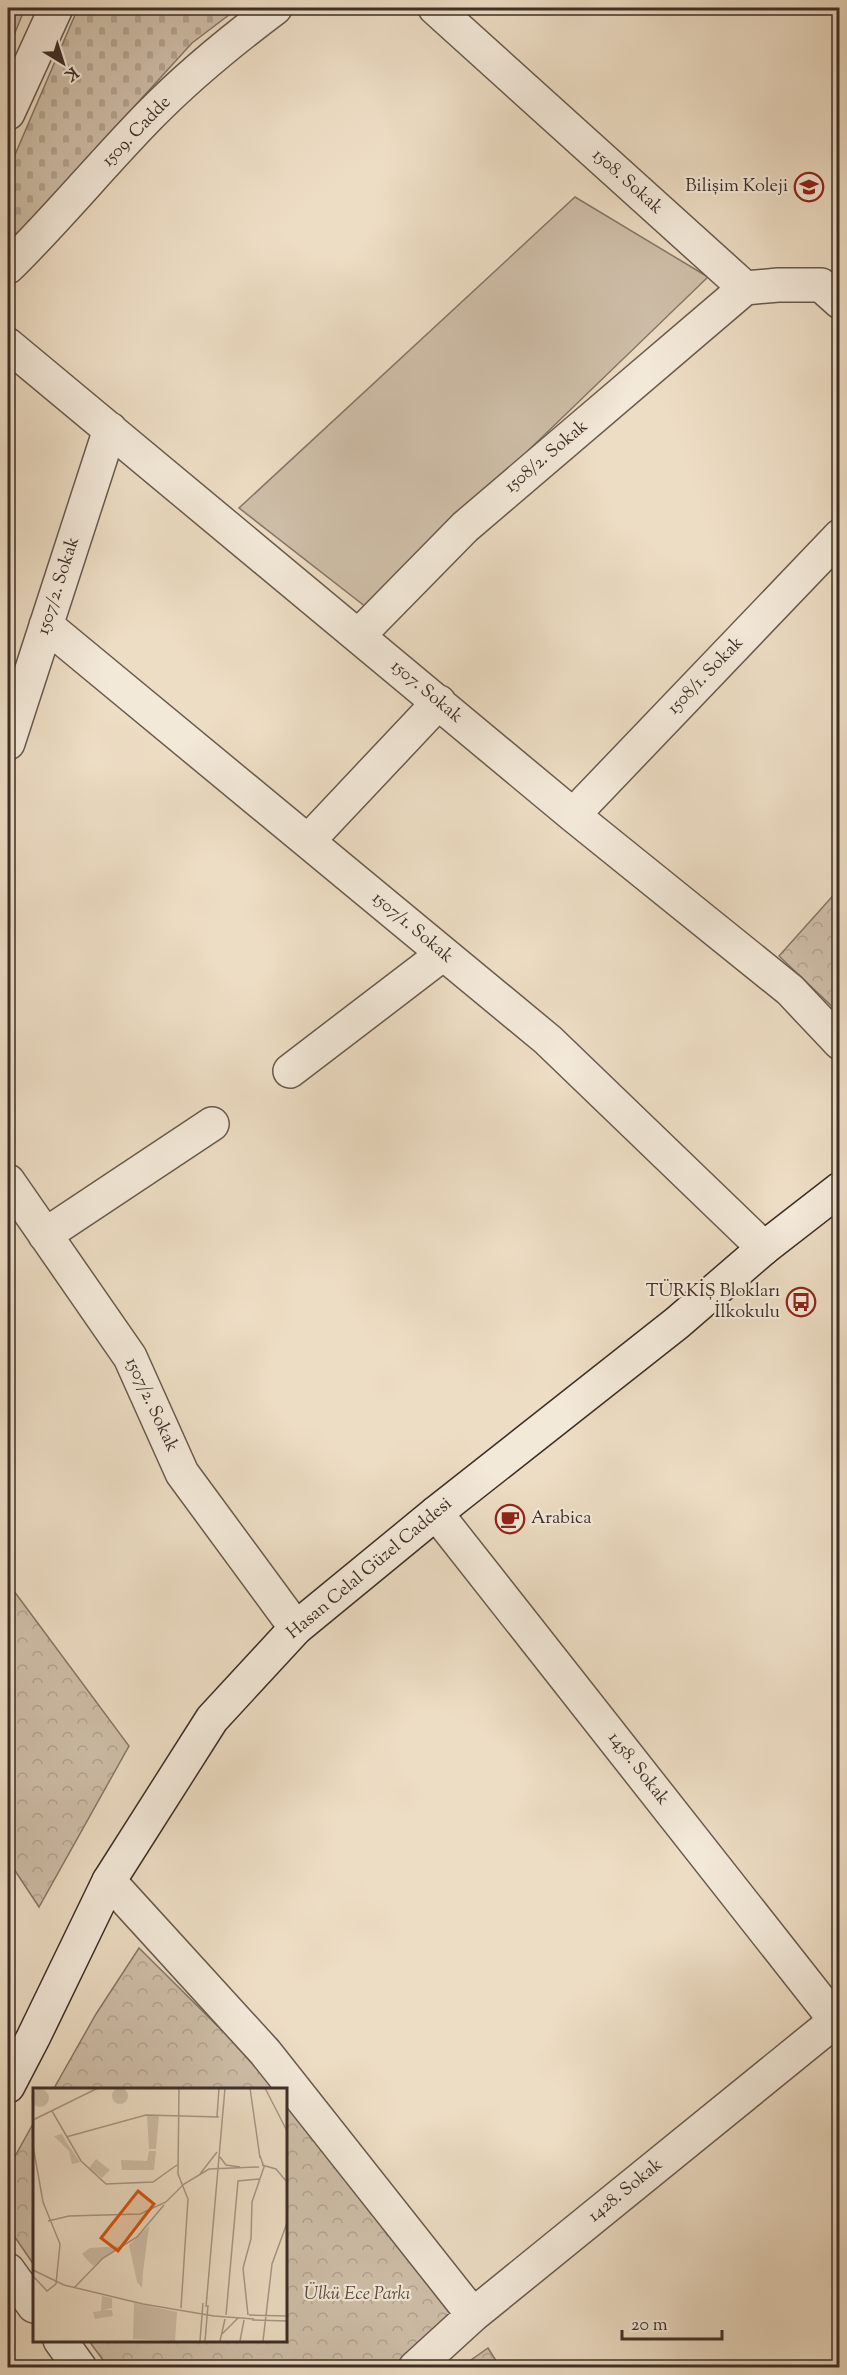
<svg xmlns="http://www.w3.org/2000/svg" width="847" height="2375" font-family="'Sorts Mill Goudy',serif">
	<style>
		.grass { fill: #cfbfa9; stroke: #867668; stroke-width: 1.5 }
		.cemetery { fill: url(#cemetery-stones); stroke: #867668; stroke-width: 1.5 }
		.park { fill: url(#park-crowns); stroke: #867668; stroke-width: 1.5 }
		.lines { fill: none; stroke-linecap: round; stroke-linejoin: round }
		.minor-casing { stroke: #695a4e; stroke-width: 36 }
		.tertiary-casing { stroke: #695a4e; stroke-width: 36 }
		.secondary-casing { stroke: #3d2e27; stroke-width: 36 }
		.minor { stroke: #f3e9d9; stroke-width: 33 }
		.tertiary { stroke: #f3e9d9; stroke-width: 33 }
		.secondary { stroke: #f3e9d9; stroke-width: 33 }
		.labels { text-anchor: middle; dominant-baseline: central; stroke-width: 4.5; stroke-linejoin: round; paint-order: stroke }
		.street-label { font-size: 18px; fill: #3d2e27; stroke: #f3e9d9 }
		.poi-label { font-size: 18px; fill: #3d2e27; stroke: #f3e9d9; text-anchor: end }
		.park-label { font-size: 18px; font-style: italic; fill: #5a4b41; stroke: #f3e9d9 }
		.inset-road { fill: none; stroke: #a79785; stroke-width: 1.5 }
		.view { fill: #d7550f; fill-opacity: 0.15; stroke: #d7550f; stroke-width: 3 }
		.inset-edge { fill: none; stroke: #3d2e27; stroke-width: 3 }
	</style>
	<defs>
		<pattern id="cemetery-stones" width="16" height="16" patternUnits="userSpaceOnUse" patternTransform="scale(1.5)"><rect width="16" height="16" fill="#cfbfa9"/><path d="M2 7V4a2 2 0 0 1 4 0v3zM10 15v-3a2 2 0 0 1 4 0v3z" fill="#b3a491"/></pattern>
		<pattern id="park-crowns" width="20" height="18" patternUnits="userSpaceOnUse" patternTransform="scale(1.5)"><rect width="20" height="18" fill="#cfbfa9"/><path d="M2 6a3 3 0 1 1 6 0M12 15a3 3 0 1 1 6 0" fill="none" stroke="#b3a491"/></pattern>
	</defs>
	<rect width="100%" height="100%" fill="#edddc4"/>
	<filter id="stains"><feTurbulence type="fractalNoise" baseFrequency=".00333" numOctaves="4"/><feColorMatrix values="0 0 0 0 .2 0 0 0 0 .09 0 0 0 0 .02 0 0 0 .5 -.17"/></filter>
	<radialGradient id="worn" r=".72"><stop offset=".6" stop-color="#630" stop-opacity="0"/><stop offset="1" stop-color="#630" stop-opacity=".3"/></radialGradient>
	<!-- grass -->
	<path class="grass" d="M 8,8 L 25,8 L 8,50 Z
		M 575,197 L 708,277 L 366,607 L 239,508 Z"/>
	<!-- cemetery -->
	<path class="cemetery" d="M 78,8 L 238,8 L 192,43 L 8,245 L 8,171 Z"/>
	<!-- park -->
	<path class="park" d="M 839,889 L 839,1013 L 779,956 Z
		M 8,1583 L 129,1746 L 39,1907 L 8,1860 Z
		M 139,1948 L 282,2090 L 53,2090 L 96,2014 Z
		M 285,2093 L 461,2308 L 399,2367 L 108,2367 L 89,2341 L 285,2340 Z
		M 34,2122 L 34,2265 L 8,2227 L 8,2169 Z
		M 488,2348 L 500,2367 L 461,2367 Z"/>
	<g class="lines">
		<!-- minor casing -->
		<g class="minor-casing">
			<path id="minor" d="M 435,8 L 745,288 L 778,285 L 821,285 L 840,302
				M 8,267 C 57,219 101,165 149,116 C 188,76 231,41 275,8
				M 8,345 L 573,815 L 790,990 L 840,1043
				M 46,625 L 548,1040 L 764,1248
				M 359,635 L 465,527 L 745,288
				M 8,743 L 110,429
				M 573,815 L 840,536
				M 308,841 L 439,702
				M 290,1071 L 443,954
				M 8,1181 L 130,1357 L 182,1473 L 296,1628
				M 45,1235 L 212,1124
				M 436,1513 L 840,2026
				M 109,1881 L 265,2052 L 473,2315
				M 8,2270 L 34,2306
				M 60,2340 L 80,2368
				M 415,2368 L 473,2315 L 840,2017"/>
		</g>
		<!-- tertiary casing -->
		<g class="tertiary-casing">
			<path id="tertiary" d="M 8,113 L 56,8"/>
		</g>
		<!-- secondary casing -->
		<g class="secondary-casing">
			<path id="secondary" d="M 8,2086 L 33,2038 L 109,1881 L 212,1719 L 296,1628 L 436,1513 L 677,1323 L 764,1248 L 840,1189"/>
		</g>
		<!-- minor -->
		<use href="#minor" class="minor"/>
		<!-- tertiary -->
		<use href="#tertiary" class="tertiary"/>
		<!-- secondary -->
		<use href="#secondary" class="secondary"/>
	</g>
	<!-- icons -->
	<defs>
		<g id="school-ring" transform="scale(1.5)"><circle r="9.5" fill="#f3e9d9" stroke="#8f2418" stroke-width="1.5"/><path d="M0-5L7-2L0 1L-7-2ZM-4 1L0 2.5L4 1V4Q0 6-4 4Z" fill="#8f2418"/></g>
		<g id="bus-ring" transform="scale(1.5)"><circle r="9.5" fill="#f3e9d9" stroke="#8f2418" stroke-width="1.5"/><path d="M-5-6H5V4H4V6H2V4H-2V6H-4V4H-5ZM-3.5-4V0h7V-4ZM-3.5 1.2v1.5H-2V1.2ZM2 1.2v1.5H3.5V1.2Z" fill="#8f2418"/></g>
		<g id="cafe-ring" transform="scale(1.5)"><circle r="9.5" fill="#f3e9d9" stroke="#8f2418" stroke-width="1.5"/><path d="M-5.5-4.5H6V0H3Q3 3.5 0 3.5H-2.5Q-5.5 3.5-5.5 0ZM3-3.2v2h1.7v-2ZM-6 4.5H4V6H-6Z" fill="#8f2418"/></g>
	</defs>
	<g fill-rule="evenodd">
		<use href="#school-ring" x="809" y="187"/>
		<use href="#bus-ring" x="801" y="1302"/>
		<use href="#cafe-ring" x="510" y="1519"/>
	</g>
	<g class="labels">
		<!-- street labels -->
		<g class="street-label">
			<text transform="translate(137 132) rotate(-46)">1509. Cadde</text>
			<text transform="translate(627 182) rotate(42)">1508. Sokak</text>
			<text transform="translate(547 457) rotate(-40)">1508/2. Sokak</text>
			<text transform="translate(59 586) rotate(-72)">1507/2. Sokak</text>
			<text transform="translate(706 676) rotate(-46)">1508/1. Sokak</text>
			<text transform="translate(426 692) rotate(40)">1507. Sokak</text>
			<text transform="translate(412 928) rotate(40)">1507/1. Sokak</text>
			<text transform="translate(151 1405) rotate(65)">1507/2. Sokak</text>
			<text transform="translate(370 1569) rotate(-40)">Hasan Celal Güzel Caddesi</text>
			<text transform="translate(638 1769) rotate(52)">1458. Sokak</text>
			<text transform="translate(626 2191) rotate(-39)">1428. Sokak</text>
		</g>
		<!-- poi labels -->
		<g class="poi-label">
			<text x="788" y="187">Bilişim Koleji</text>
			<text x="780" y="1292">TÜRKİŞ Blokları<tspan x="780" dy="21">İlkokulu</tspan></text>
			<text x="531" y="1519" text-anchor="start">Arabica</text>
		</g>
		<!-- park labels -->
		<g class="park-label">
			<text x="357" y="2295">Ülkü Ece Parkı</text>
		</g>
	</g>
	<!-- overview -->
	<g transform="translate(33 2088)">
		<rect width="254" height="254" fill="#edddc4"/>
		<path d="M-2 10a9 9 0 1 1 18 0a9 9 0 1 1-18 0ZM 29,46 L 34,55 L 47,74 L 39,76 L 36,63 L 21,48 ZM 63,71 L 77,82 L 69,90 L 56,80 ZM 69,208 L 79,210 L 79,220 L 70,222 L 79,222 L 80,228 L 62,231 L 60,224 L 68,223 Z" fill="#cfbfa9"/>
		<path d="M 101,215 L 144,224 L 142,253 L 100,251 Z" fill="#cfbfa9"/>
		<path d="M 89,158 L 60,178 L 49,166 L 57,160 Z" fill="#cfbfa9"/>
		<path d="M79 8a8 8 0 1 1 16 0a8 8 0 1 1-16 0ZM 114,28 L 126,28 L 123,61 L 116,61 ZM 116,63 L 123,63 L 121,82 L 89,82 L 88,72 L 114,73 ZM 116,138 L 110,184 L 109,200 L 104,194 L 96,157 Z" fill="#cfbfa9"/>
		<path class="inset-road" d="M 146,0 L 145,86 L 155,111 L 148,220M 217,0 L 227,70M 232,0 L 254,43M 19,23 L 48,73 L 73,96 L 120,94 L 144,77M 184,29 L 186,0M 0,32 L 65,0M 33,49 L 113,27 L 186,29M 0,58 L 10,114 L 27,156 L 23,196M 187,69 L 193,77 L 207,79M 229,77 L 243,81 L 254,94M 167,86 L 184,64M 15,133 L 36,128 L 107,126 L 133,114 L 151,96 L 176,81 L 226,79M 0,182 L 31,197 L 110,216 L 181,228 L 221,231M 0,188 L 14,203 L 23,196M 41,200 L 70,170 L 104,149 L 131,117M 173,219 L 192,0M 193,227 L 205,93 L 226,91M 215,227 L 210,180 L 218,151 L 219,114 L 231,79 L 227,68M 216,227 L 254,228M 219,232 L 254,233M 189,246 L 205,230M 167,253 L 170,215M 172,253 L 175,217M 187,253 L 192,231M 207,253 L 211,232M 230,253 L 239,176 L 254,135"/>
		<path class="view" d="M 105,103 L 121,116 L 85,163 L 68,150 Z"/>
		<rect width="254" height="254" class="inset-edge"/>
	</g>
	<!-- margin -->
	<rect width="847" height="2375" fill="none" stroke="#edddc4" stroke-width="30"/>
	<rect x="9" y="9" width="829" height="2357" fill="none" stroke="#3d2e27" stroke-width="3"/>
	<rect x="15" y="15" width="817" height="2345" fill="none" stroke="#3d2e27" stroke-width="1.5"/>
	<!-- north arrow -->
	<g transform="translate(63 63) rotate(142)" stroke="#f3e9d9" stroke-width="4.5" paint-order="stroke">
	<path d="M0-4.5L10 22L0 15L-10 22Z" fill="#3d2e27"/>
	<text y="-9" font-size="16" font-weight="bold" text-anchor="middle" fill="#3d2e27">K</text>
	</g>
	<!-- scale -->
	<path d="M622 2330v9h100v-9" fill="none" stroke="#3d2e27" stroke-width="3"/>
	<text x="631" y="2330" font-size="18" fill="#3d2e27" stroke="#f3e9d9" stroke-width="4.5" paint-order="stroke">20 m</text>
	<rect width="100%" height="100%" filter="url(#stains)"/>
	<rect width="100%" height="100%" fill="url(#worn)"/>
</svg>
